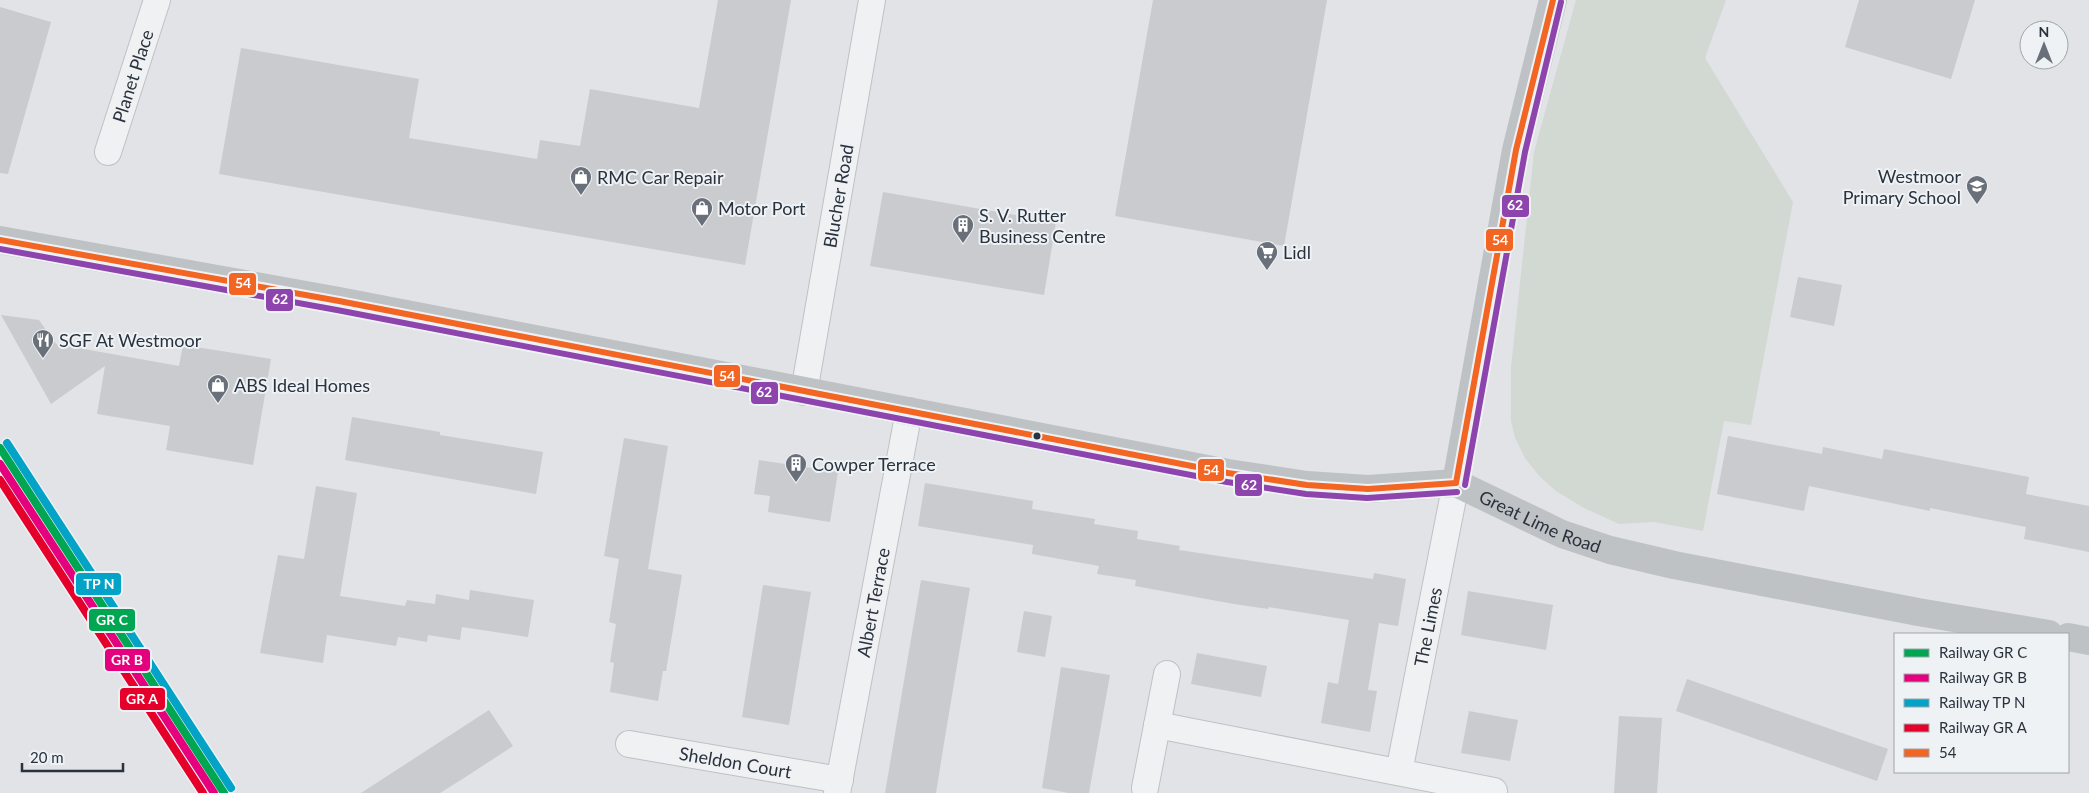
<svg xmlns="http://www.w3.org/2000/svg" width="2089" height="793" font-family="Lato,sans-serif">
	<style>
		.green { fill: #d2d9d2 }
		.building { fill: #c9cbce }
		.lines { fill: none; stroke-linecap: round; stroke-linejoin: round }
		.street-casing { stroke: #bfc1c4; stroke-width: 28 }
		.street { stroke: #f0f1f3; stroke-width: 26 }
		.secondary { stroke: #bfc2c5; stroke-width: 28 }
		.bus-1-casing { stroke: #eef2f5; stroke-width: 10 }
		.bus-2-casing { stroke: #eef2f5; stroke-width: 10 }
		.bus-1 { stroke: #f26522; stroke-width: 6 }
		.bus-2 { stroke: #8e44ad; stroke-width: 6 }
		.rail-1-casing { stroke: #eef2f5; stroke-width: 11 }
		.rail-2-casing { stroke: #eef2f5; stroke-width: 11 }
		.rail-3-casing { stroke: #eef2f5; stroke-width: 11 }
		.rail-4-casing { stroke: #eef2f5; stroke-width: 11 }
		.rail-1 { stroke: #00a651; stroke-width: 8 }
		.rail-2 { stroke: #e5007d; stroke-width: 8 }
		.rail-3 { stroke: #02a3c7; stroke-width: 8 }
		.rail-4 { stroke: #e4002b; stroke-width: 8 }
		.bus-dot { fill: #29323e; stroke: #eef2f5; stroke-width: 2 }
		.labels { text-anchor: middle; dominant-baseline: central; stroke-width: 4; stroke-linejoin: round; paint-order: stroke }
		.street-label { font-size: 18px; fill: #29323e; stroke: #eef2f5 }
		.poi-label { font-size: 18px; fill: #29323e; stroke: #eef2f5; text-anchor: start }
		.line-badge { stroke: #eef2f5; stroke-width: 2 }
		.badge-label { font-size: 14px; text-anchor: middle; font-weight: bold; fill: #fff }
	</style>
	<rect width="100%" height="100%" fill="#e1e3e6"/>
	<!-- green -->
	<path class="green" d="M 1576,0 L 1726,0 L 1705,58 L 1793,202 L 1751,425 L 1724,421 L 1703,531 L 1654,522 L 1619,524 L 1584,508 L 1556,491 L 1540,477 L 1525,458 L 1515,438 L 1511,421 L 1511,367 L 1534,152 Z"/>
	<!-- building -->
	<path class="building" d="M 718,0 L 791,0 L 745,265 L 219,174 L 241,48 L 419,79 L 409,138 L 537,159 L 540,140 L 580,146 L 590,89 L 699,108 Z
		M 1153,0 L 1327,0 L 1284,246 L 1115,216 Z
		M 1859,0 L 1975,0 L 1951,79 L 1845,47 Z
		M 0,7 L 51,22 L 8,174 L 0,173 Z
		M 883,192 L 1056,222 L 1044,295 L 870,266 Z
		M 1798,277 L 1842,285 L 1834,326 L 1790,317 Z
		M 1,315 L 39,320 L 56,344 L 179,366 L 183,345 L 271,359 L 253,465 L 166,450 L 170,426 L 97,414 L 105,366 L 51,404 Z
		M 352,417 L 440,432 L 440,435 L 543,452 L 536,494 L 345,460 Z
		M 1728,436 L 1822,454 L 1823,447 L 1882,459 L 1884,449 L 2029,477 L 2026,494 L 2089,506 L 2089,552 L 2024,539 L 2026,527 L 1930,508 L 1930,511 L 1809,486 L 1804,511 L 1717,494 Z
		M 624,438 L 668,446 L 648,569 L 682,575 L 666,671 L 663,671 L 658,701 L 610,692 L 614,663 L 610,662 L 616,624 L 609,622 L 619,559 L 604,556 Z
		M 759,460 L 838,472 L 830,522 L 768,512 L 770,496 L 754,494 Z
		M 925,483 L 1033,501 L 1032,509 L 1095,519 L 1094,524 L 1138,531 L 1137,539 L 1180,546 L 1179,550 L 1373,579 L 1374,573 L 1406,579 L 1398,626 L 1379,623 L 1368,690 L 1377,691 L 1370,732 L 1321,723 L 1328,682 L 1338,684 L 1349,620 L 1269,607 L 1268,609 L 1234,604 L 1135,586 L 1136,580 L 1097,574 L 1099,566 L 1032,554 L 1033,545 L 918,526 Z
		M 316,486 L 357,493 L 340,596 L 405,606 L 407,600 L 435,604 L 436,594 L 469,600 L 470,590 L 534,600 L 528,637 L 462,627 L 460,640 L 428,635 L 427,642 L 398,637 L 396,646 L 327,635 L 323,663 L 260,653 L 278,555 L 304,559 Z
		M 921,580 L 970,588 L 944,743 L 936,793 L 885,793 Z
		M 763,585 L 811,592 L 789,725 L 742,717 Z
		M 1468,591 L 1553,605 L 1546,650 L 1461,635 Z
		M 1024,611 L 1052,616 L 1045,657 L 1017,652 Z
		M 1197,653 L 1267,666 L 1261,697 L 1191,684 Z
		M 1061,667 L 1110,675 L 1089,793 L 1069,793 L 1042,788 Z
		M 1687,679 L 1888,749 L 1877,781 L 1676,711 Z
		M 489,710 L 513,746 L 464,778 L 440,793 L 361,793 Z
		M 1469,711 L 1518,720 L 1510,761 L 1461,753 Z
		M 1619,716 L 1662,718 L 1657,793 L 1614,793 Z"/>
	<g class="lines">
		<!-- street casing -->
		<g class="street-casing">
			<g id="street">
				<path id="s1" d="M 108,152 L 157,0"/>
				<path id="s2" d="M 804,392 L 872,0"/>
				<path d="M 1157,725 L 1494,791"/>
				<path id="s3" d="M 629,744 L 840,780"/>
				<path id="s4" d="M 1399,772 L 1456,483"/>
				<path d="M 1145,788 L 1167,674"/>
				<path id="s5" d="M 837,793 L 909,411"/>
			</g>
		</g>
		<!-- street -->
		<use href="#street" class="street"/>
		<!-- secondary -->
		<g class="secondary">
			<path id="s6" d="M 0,240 L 339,301 L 1228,473 L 1307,485 L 1368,489 L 1456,483 L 1562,534 L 1610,550 L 1674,565 L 1918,612 L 2049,634"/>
			<path d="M 1456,483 L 1516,150 L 1553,0"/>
			<path d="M 2068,637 L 2089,641"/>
		</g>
		<!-- bus-1 casing -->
		<g class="bus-1-casing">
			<path id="bus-1" d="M 0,240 L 339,301 L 1228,473 L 1307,485 L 1368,489 L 1456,483
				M 1456,483 L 1516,150 L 1553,0"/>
		</g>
		<!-- bus-2 casing -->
		<g class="bus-2-casing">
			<path id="bus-2" d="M 0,249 L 337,310 L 1227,482 L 1306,494 L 1367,498 L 1457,492
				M 1465,485 L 1525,152 L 1561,2"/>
		</g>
		<!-- bus-1 -->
		<use href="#bus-1" class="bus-1"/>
		<!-- bus-2 -->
		<use href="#bus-2" class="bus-2"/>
		<!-- rail-1 casing -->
		<g class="rail-1-casing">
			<path id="rail-1" d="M 0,448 L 224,793"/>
		</g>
		<!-- rail-2 casing -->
		<g class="rail-2-casing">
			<path id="rail-2" d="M 0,464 L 214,793"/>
		</g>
		<!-- rail-3 casing -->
		<g class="rail-3-casing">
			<path id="rail-3" d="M 7,443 L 231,788"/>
		</g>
		<!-- rail-4 casing -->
		<g class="rail-4-casing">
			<path id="rail-4" d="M 0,480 L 203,793"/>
		</g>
		<!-- rail-1 -->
		<use href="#rail-1" class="rail-1"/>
		<!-- rail-2 -->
		<use href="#rail-2" class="rail-2"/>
		<!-- rail-3 -->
		<use href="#rail-3" class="rail-3"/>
		<!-- rail-4 -->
		<use href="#rail-4" class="rail-4"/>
	</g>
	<!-- icons -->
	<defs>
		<g id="shop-pin" transform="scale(1.125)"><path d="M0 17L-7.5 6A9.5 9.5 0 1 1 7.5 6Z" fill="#697079" stroke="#eef2f5"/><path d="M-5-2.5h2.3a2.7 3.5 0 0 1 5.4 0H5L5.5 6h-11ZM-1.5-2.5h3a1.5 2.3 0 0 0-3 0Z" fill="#fff"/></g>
		<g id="school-pin" transform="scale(1.125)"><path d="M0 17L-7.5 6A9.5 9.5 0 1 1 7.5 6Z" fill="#697079" stroke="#eef2f5"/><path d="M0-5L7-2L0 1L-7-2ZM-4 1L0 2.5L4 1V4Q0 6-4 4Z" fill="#fff"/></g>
		<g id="building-pin" transform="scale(1.125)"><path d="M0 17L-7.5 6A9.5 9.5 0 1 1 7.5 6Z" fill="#697079" stroke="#eef2f5"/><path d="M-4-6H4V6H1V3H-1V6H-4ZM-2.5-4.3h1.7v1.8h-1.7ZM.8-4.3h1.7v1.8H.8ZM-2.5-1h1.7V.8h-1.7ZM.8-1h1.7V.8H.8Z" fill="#fff"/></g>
		<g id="supermarket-pin" transform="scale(1.125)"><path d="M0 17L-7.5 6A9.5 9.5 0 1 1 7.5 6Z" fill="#697079" stroke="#eef2f5"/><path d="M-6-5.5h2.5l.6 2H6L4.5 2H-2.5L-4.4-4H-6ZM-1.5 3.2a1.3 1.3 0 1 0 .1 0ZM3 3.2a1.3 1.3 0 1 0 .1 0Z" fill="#fff"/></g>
		<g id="restaurant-pin" transform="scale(1.125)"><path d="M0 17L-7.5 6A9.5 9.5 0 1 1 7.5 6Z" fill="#697079" stroke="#eef2f5"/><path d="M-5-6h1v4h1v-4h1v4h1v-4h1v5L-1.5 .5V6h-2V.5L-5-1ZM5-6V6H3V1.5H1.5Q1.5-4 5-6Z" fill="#fff"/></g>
	</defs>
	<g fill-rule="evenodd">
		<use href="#shop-pin" x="581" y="177"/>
		<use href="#school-pin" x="1977" y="186"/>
		<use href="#shop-pin" x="702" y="208"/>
		<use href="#building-pin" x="963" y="225"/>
		<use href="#supermarket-pin" x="1267" y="252"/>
		<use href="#restaurant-pin" x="43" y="340"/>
		<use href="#shop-pin" x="218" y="385"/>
		<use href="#building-pin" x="796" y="464"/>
	</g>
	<!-- markers -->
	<circle class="bus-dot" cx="1037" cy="436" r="4.5"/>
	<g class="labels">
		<!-- street labels -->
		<g class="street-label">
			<text stroke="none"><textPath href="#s1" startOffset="80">Planet Place</textPath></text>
			<text stroke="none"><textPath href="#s2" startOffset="199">Blucher Road</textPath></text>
			<text stroke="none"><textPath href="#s6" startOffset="1572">Great Lime Road</textPath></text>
			<text stroke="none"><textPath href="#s5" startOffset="194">Albert Terrace</textPath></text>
			<text stroke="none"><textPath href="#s4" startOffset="148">The Limes</textPath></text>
			<text stroke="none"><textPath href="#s3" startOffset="108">Sheldon Court</textPath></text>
		</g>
		<!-- poi labels -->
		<g class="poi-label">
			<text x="1961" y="176" text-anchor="end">Westmoor<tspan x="1961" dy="21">Primary School</tspan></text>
			<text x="597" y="177">RMC Car Repair</text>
			<text x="718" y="208">Motor Port</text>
			<text x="979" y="215">S. V. Rutter<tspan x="979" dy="21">Business Centre</tspan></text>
			<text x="1283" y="252">Lidl</text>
			<text x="59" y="340">SGF At Westmoor</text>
			<text x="234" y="385">ABS Ideal Homes</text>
			<text x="812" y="464">Cowper Terrace</text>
		</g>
	</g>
	<g class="line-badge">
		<rect x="1501" y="194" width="29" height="24" rx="5" fill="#8e44ad"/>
		<rect x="1485" y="228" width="29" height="24" rx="5" fill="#f26522"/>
		<rect x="228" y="272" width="29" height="24" rx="5" fill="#f26522"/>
		<rect x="265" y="288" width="29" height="24" rx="5" fill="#8e44ad"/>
		<rect x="713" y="364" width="28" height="24" rx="5" fill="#f26522"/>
		<rect x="750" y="381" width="29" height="24" rx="5" fill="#8e44ad"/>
		<rect x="1197" y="458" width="28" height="24" rx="5" fill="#f26522"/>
		<rect x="1234" y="473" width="29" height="24" rx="5" fill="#8e44ad"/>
		<rect x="75" y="572" width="47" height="24" rx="5" fill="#02a3c7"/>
		<rect x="88" y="608" width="48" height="24" rx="5" fill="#00a651"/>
		<rect x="104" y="648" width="47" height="24" rx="5" fill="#e5007d"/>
		<rect x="119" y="687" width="47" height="24" rx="5" fill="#e4002b"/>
	</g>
	<g class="badge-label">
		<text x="1515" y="210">62</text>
		<text x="1500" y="245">54</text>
		<text x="243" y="288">54</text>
		<text x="280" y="304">62</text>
		<text x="727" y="381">54</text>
		<text x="764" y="397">62</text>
		<text x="1211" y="475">54</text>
		<text x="1249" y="490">62</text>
		<text x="99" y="589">TP N</text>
		<text x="112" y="625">GR C</text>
		<text x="127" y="665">GR B</text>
		<text x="142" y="704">GR A</text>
	</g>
	<!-- legend -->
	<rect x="1894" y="633" width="175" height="140" fill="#eef2f5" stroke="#9fa5ac"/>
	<rect x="1904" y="649" width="25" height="8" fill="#00a651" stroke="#9fa5ac"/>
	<text x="1939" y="658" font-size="15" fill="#29323e">Railway GR C</text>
	<rect x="1904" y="674" width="25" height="8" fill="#e5007d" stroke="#9fa5ac"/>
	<text x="1939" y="683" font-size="15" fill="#29323e">Railway GR B</text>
	<rect x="1904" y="699" width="25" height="8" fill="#02a3c7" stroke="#9fa5ac"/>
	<text x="1939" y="708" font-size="15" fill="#29323e">Railway TP N</text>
	<rect x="1904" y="724" width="25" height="8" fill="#e4002b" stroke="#9fa5ac"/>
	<text x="1939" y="733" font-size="15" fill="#29323e">Railway GR A</text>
	<rect x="1904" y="749" width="25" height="8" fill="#f26522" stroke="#9fa5ac"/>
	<text x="1939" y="758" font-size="15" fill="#29323e">54</text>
	<!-- north arrow -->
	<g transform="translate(2044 45)"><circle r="24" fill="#eef2f5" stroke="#9fa5ac"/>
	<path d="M0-4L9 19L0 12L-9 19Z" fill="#697079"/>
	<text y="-8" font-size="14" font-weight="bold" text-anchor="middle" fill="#29323e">N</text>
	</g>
	<!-- scale -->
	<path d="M22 763v8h101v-8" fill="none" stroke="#29323e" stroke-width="2.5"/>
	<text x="30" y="763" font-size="15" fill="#29323e" stroke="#eef2f5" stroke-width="4" paint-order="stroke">20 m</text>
</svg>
